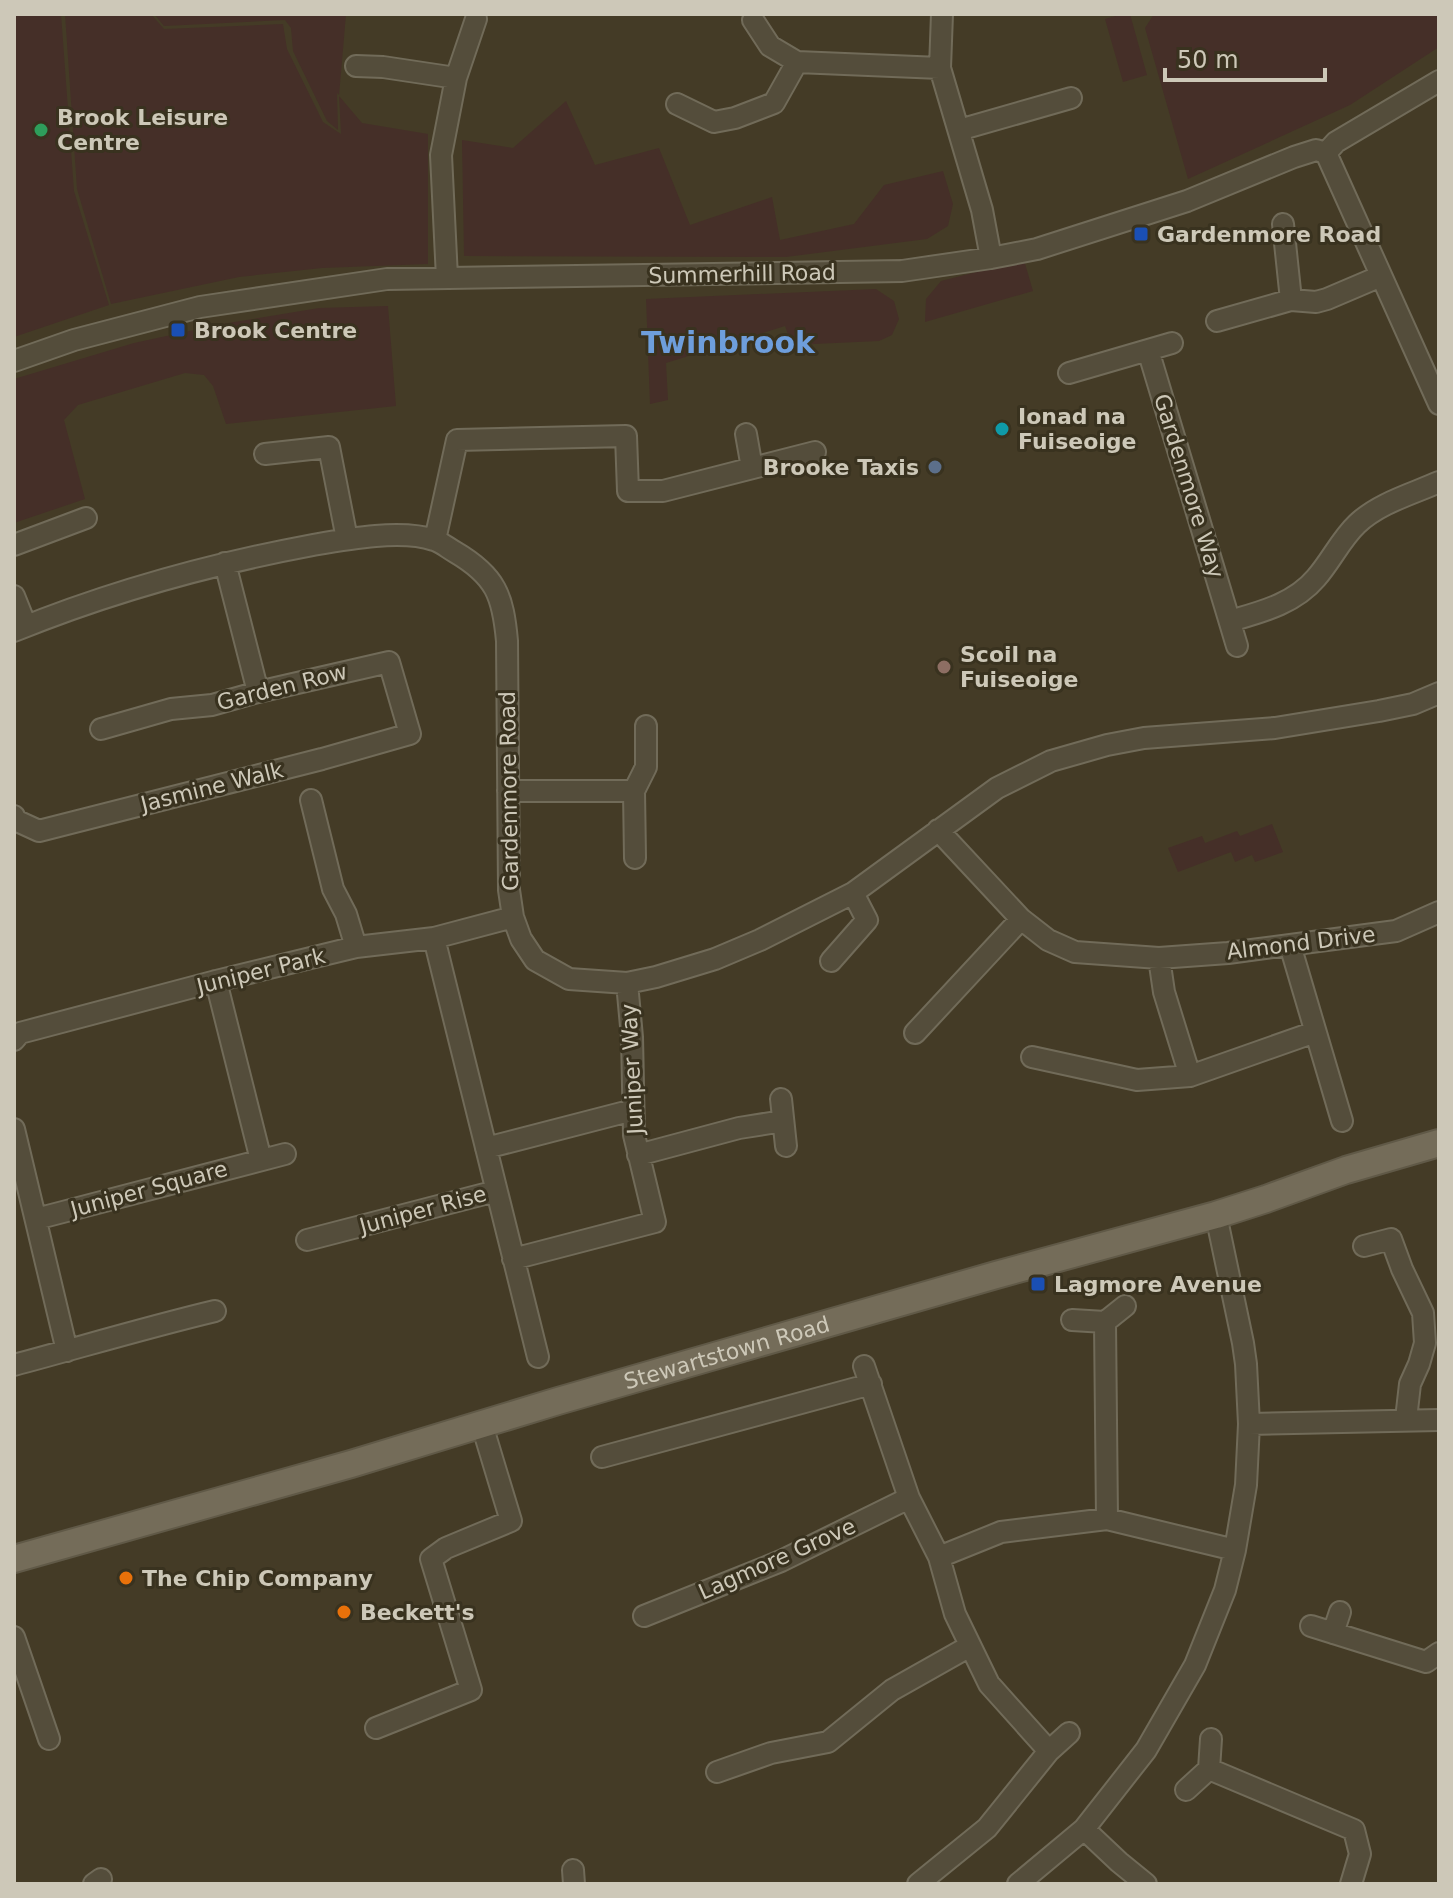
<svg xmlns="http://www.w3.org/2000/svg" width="1453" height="1898" font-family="'DejaVu Sans',sans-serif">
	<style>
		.green { fill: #452f28 }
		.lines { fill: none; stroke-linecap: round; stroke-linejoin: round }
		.minor-casing { stroke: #716b59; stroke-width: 24 }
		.major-casing { stroke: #605947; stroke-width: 30 }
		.minor { stroke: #544d3b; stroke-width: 20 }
		.major { stroke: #746c59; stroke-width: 26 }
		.leisure-dot { fill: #2e9e5b; stroke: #39321f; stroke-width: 3 }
		.transit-dot { fill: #1a4fb4; stroke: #39321f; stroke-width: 3 }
		.culture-dot { fill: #0f9aa8; stroke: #39321f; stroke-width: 3 }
		.service-dot { fill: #5c6f8a; stroke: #39321f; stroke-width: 3 }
		.education-dot { fill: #8d6e63; stroke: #39321f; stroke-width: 3 }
		.food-dot { fill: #e8710a; stroke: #39321f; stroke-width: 3 }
		.labels { text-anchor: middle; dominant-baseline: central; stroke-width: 6; stroke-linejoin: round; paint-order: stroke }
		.poi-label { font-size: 22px; font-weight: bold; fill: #cdc8b8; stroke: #39321f; text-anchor: start }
		.street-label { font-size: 22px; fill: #cdc8b8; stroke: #39321f }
		.district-label { font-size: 30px; font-weight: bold; fill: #6e9edc; stroke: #39321f }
	</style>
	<rect width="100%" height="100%" fill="#443b26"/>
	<!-- green -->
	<path class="green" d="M 14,14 L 61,14 L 74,191 L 109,305 L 14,337 Z
		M 65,14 L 151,14 L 164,29 L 283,24 L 287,49 L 323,122 L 341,134 L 339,95 L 337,93 L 338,130 L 327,121 L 293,51 L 291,28 L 285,20 L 164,26 L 154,14 L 346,14 L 339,96 L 362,123 L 428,134 L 428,264 L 322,268 L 239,277 L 111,304 L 77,189 Z
		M 1122,14 L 1130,14 L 1147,75 L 1123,82 L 1105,19 Z
		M 1154,14 L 1439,14 L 1439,47 L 1350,105 L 1188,179 L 1145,28 Z
		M 566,101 L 595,165 L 659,148 L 690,225 L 772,197 L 780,240 L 854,224 L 884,185 L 943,171 L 953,204 L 948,226 L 927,239 L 786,257 L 464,256 L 462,140 L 513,148 Z
		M 1024,260 L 1033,291 L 925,322 L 926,299 L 941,281 Z
		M 876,289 L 894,301 L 899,319 L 892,335 L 879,341 L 792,345 L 785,326 L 666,363 L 668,400 L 650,404 L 646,299 Z
		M 388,306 L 396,406 L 226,424 L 213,386 L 204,375 L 185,373 L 78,405 L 64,420 L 85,499 L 14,523 L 14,379 L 134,343 L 222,324 L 319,308 Z
		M 1272,824 L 1283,852 L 1255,862 L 1252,855 L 1235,862 L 1231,852 L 1178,872 L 1168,848 L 1202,836 L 1205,843 L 1237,831 L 1240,836 Z"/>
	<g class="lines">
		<!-- minor casing -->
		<g class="minor-casing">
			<path id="minor" d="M 942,14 L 940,68 L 982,210 L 991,258
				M 753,20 L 770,46 L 797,62
				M 356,66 L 383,67 L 456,78
				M 677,104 L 714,122 L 735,118 L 774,103 L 797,62 L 940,68
				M 959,130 L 1071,98
				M 1326,153 L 1439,404
				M 1326,153 L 1336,142 L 1439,81
				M 1283,224 L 1291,300
				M 447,278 L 441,155 L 456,78 L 476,19
				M 1217,321 L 1291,300 L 1316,302 L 1327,299 L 1381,276
				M 1148,350 L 1237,646
				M 14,361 L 74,340 L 200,307 L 387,279 L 902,271 L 991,258 L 1037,249 L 1187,201 L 1294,157 L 1316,150 L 1326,153
				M 1069,373 L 1172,343
				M 746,434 L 752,468
				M 265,454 L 329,447 L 347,539
				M 435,540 L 457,440 L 626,436 L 628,491 L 663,491 L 815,452
				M 14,545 L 86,518
				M 225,563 L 258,692
				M 14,596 L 26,626
				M 1230,621 C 1261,612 1294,604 1316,578 C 1331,561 1341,539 1357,524 C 1379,503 1412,494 1439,482
				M 14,631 C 110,592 211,564 313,545 C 347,539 401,529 434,540 C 441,542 448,548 455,552 C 496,576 503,596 507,641 L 509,890 L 513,917 L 521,939 L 535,960 L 569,979 L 627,983 L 656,977 L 715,959 L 760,940 L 853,893 L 997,788 L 1051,761 L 1107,745 L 1144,738 L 1275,728 L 1379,711 L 1413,704 L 1439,693
				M 508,791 L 634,791
				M 311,800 L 333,889 L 346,914 L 356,947
				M 14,816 L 15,820 L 39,831 L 322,759 L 410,734 L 389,662 L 258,692 L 212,705 L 171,709 L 101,729
				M 938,830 L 1021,919 L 1048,940 L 1075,952 L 1159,958 L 1228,953 L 1396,931 L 1439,912
				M 635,858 L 634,791 L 646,767 L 646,726
				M 434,938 L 538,1357
				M 1290,945 L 1342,1121
				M 1159,958 L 1164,992 L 1190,1076
				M 831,961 L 867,920 L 853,893
				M 216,981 L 261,1160
				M 915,1033 L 1021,919
				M 14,1040 L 20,1033 L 216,981 L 356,947 L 434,938 L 513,917
				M 1032,1057 L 1137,1080 L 1190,1076 L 1315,1032
				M 781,1099 L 786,1146
				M 14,1129 L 67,1351
				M 486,1148 L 633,1110
				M 638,1155 L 739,1128 L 783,1121
				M 36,1219 L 285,1154
				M 307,1240 L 496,1191
				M 1364,1246 L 1391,1239 L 1402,1269 L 1423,1313 L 1425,1343 L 1419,1364 L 1410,1384 L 1406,1419
				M 513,1259 L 655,1222 L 634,1135 L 632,1037 L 627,983
				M 1072,1320 L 1105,1322 L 1125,1306
				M 1105,1322 L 1107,1519
				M 14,1365 C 81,1347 148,1327 215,1311
				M 864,1366 L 909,1498 L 939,1557 L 955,1614 L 989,1684 L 1049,1751
				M 1249,1424 L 1439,1420
				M 602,1457 L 871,1384
				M 939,1557 L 1001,1532 L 1107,1519 L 1235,1550
				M 644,1616 L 781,1561 L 909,1498
				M 1311,1626 L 1426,1662 L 1439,1653
				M 1333,1633 L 1340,1612
				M 14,1637 L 49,1739
				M 376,1728 L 471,1690 L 431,1559 L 446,1548 L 511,1521 L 482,1425
				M 1209,1769 L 1354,1830 L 1360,1854 L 1351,1884
				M 717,1772 L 771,1753 L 828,1742 L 892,1690 L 970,1646
				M 1186,1790 L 1209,1769 L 1211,1739
				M 1084,1829 L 1119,1862 L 1146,1884
				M 573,1870 L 574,1884
				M 94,1884 L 101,1879
				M 918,1884 L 987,1828 L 1049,1751 L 1069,1733
				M 1018,1884 L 1084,1829 L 1146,1750 L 1195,1665 L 1225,1590 L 1235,1550 L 1246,1485 L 1249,1424 L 1246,1364 L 1243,1343 L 1216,1215"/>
		</g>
		<!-- major casing -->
		<g class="major-casing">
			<g id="major">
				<path id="s1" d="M 14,1559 L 351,1464 L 558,1401 L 996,1275 L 1216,1215 L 1266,1199 L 1346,1170 L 1439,1143"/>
			</g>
		</g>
		<!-- minor -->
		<use href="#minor" class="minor"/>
		<!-- major -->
		<use href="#major" class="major"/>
	</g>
	<!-- markers -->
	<circle class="leisure-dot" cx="41" cy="130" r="8"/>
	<g class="transit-dot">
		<rect x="1133" y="226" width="16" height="16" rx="4"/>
		<rect x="170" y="322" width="16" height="16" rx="4"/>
		<rect x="1030" y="1276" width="16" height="16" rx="4"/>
	</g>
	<circle class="culture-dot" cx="1002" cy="429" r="8"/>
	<circle class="service-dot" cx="935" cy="467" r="8"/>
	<circle class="education-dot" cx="944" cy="667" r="8"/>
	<g class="food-dot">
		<circle cx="126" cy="1578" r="8"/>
		<circle cx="344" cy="1612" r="8"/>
	</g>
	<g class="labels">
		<!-- poi labels -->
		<g class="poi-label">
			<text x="57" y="117">Brook Leisure<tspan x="57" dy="25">Centre</tspan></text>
			<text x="1157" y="234">Gardenmore Road</text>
			<text x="194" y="330">Brook Centre</text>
			<text x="1018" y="416">Ionad na<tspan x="1018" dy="25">Fuiseoige</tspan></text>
			<text x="919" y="467" text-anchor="end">Brooke Taxis</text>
			<text x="960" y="654">Scoil na<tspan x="960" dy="25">Fuiseoige</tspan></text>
			<text x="1054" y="1284">Lagmore Avenue</text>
			<text x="142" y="1578">The Chip Company</text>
			<text x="360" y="1612">Beckett's</text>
		</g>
		<!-- street labels -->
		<g class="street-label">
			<text transform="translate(742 274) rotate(-1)">Summerhill Road</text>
			<text transform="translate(1189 486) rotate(73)">Gardenmore Way</text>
			<text transform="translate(282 687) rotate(-14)">Garden Row</text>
			<text transform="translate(212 787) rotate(-14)">Jasmine Walk</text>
			<text transform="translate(509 791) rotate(-91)">Gardenmore Road</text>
			<text transform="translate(1301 943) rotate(-7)">Almond Drive</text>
			<text transform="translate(261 971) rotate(-14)">Juniper Park</text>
			<text transform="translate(632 1069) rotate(-93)">Juniper Way</text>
			<text transform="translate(149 1189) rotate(-15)">Juniper Square</text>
			<text transform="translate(423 1210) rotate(-15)">Juniper Rise</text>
			<text stroke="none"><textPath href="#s1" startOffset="742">Stewartstown Road</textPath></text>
			<text transform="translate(777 1559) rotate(-24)">Lagmore Grove</text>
		</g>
		<!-- district labels -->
		<g class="district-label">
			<text x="728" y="342">Twinbrook</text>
		</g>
	</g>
	<!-- border -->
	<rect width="1453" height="1898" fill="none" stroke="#cdc8b8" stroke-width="32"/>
	<!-- scale -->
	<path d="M1165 68v12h160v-12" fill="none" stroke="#cdc8b8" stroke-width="4"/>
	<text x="1177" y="68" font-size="24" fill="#cdc8b8" stroke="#39321f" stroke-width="6" paint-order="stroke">50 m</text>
</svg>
